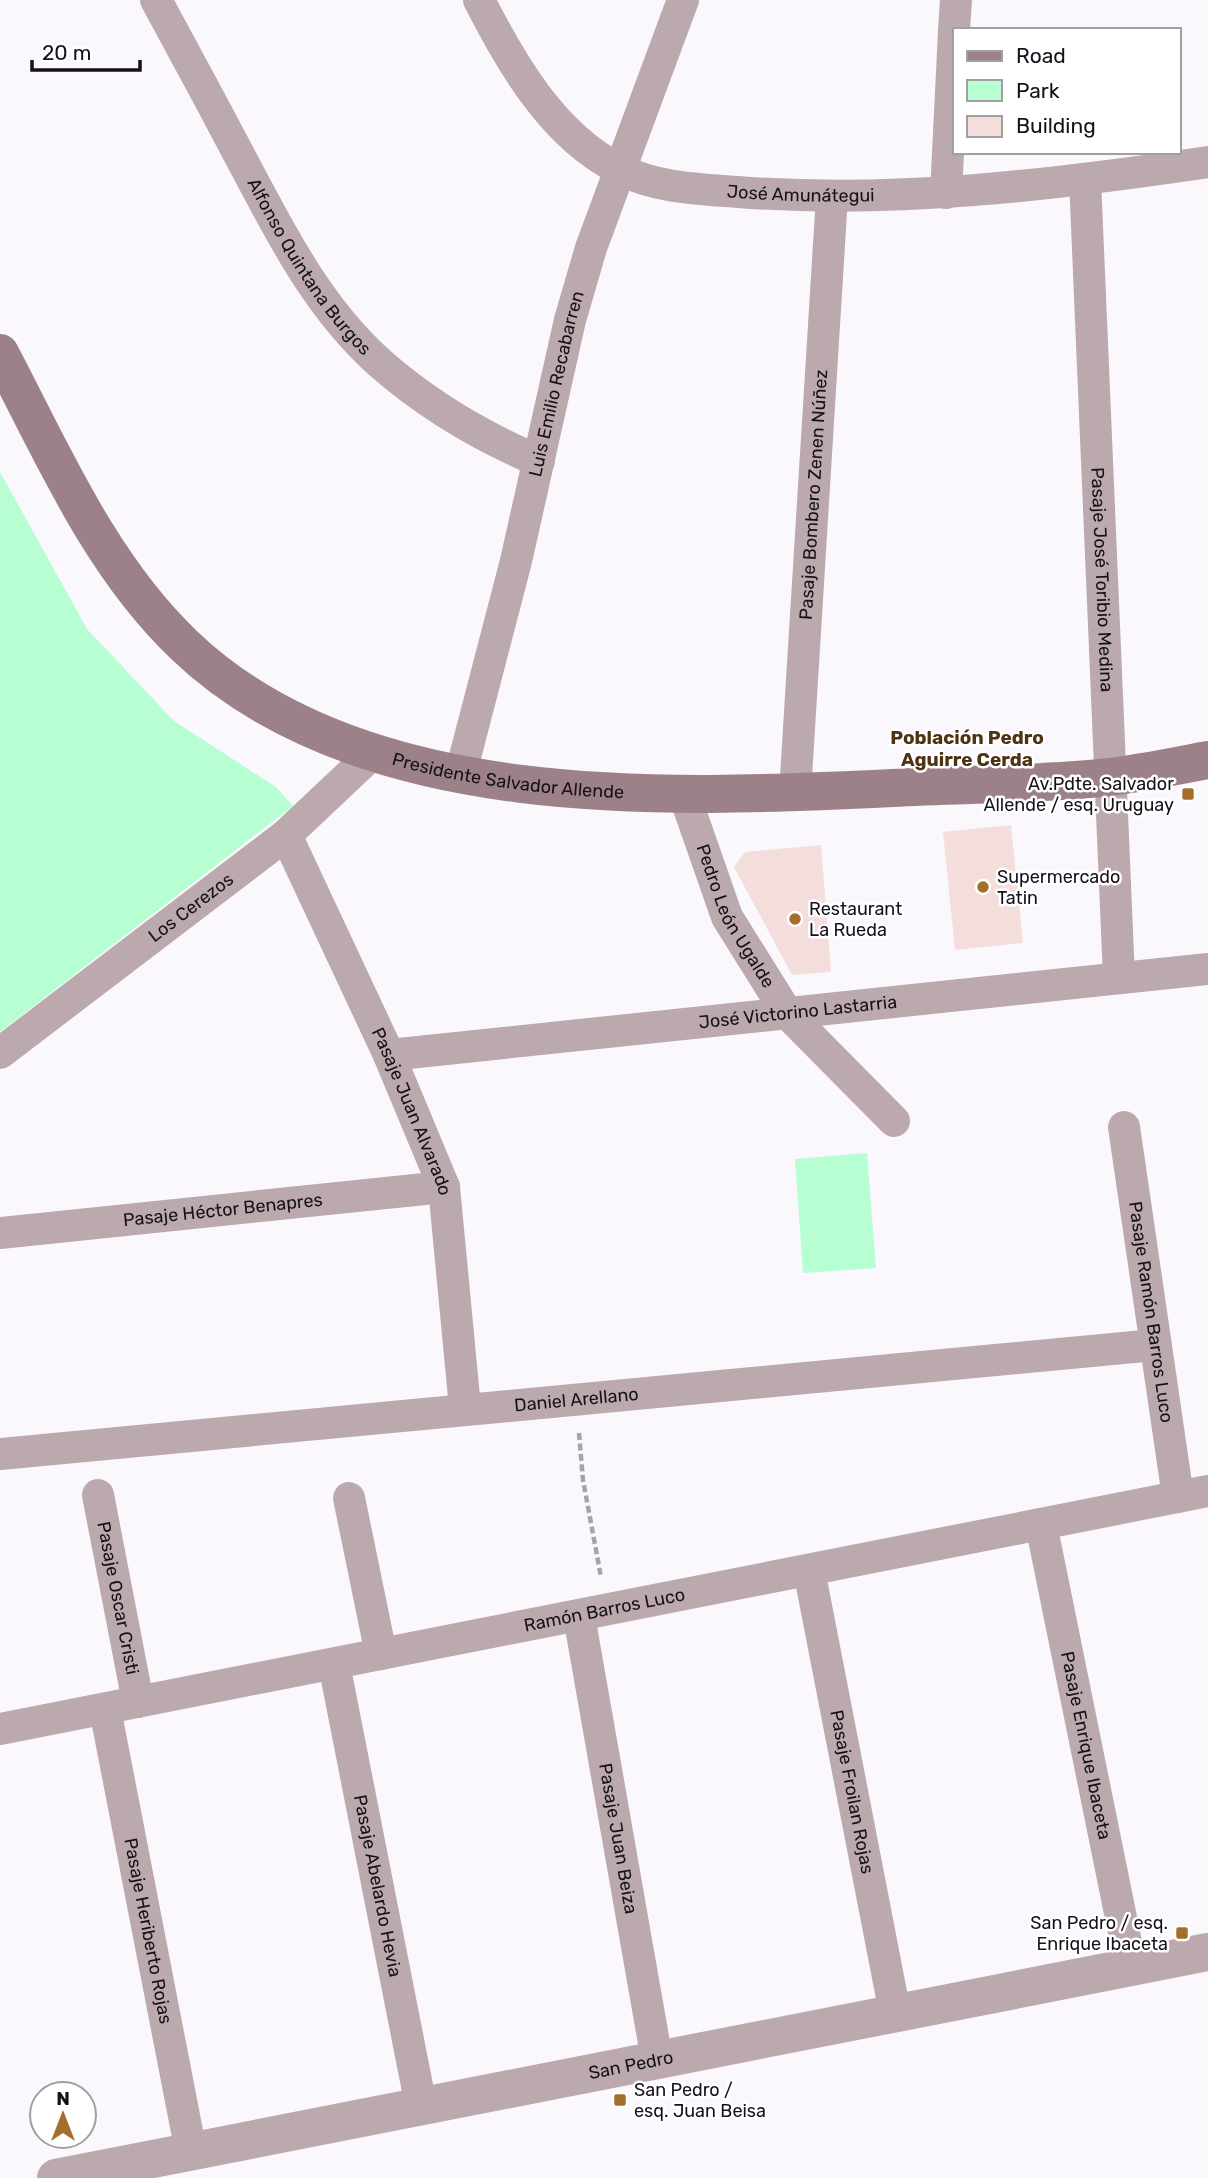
<svg xmlns="http://www.w3.org/2000/svg" width="1208" height="2178" viewBox="0 0 1208 2178" font-family="Rubik,sans-serif">
<style>
.green{fill:#b7fed3}
.building{fill:#f4dedc}
.lines{fill:none;stroke-linecap:round;stroke-linejoin:round}
.path{stroke:#a7a3ab;stroke-width:4.5;stroke-dasharray:7 3.5;stroke-linecap:butt}
.minor{stroke:#bba9ad;stroke-width:32}
.tertiary{stroke:#bba9ad;stroke-width:38}
.secondary{stroke:#9c8288;stroke-width:38}
.poi-dot{fill:#a66e2b;stroke:#fff;stroke-width:2.5}
.labels{text-anchor:middle;dominant-baseline:central;stroke-width:5;stroke-linejoin:round;paint-order:stroke}
.street-label{font-size:18px;fill:#16101b;stroke:#fff}
.poi-label{font-size:18px;fill:#16101b;stroke:#fff;text-anchor:start}
.neighbourhood-label{font-size:19px;font-weight:bold;fill:#4e3313;stroke:#fff}
</style>
<rect width="100%" height="100%" fill="#faf7fd"/>
<path class="green" d="M 0,472 L 87,629 L 174,721 L 276,787 L 293,806 L 0,1032 Z
M 867,1153 L 876,1268 L 803,1273 L 795,1159 Z"/>
<path class="building" d="M 1011,825 L 1023,943 L 955,950 L 943,832 Z
M 821,845 L 831,972 L 792,975 L 734,867 L 745,852 Z"/>
<g class="lines">
<path class="path" d="M 579,1433 L 583,1480 L 601,1577"/>
<g class="minor">
<path id="s1" d="M 156,0 C 186,55 215,109 244,164 C 282,236 319,309 381,364 C 429,406 480,436 539,461"/>
<path id="s2" d="M 479,0 C 511,63 553,136 619,169 C 656,188 697,189 738,192 C 895,204 1052,185 1208,162"/>
<path d="M 954,30 L 956,0"/>
<path id="s3" d="M 1085,179 L 1119,978"/>
<path d="M 946,193 L 954,32"/>
<path id="s4" d="M 460,776 L 516,561 L 570,320 L 591,248 L 683,0"/>
<path id="s5" d="M 683,791 L 727,917 L 787,1013 L 894,1121"/>
<path id="s6" d="M 795,793 L 832,196"/>
<path id="s7" d="M 286,835 L 389,1055 L 444,1187 L 465,1408"/>
<path id="s8" d="M 0,1053 L 286,835 L 374,752"/>
<path id="s9" d="M 389,1055 L 1208,969"/>
<path id="s10" d="M 1124,1127 L 1178,1497"/>
<path id="s11" d="M 0,1233 L 444,1187"/>
<path id="s12" d="M 0,1454 L 1155,1345"/>
<path id="s13" d="M 98,1495 L 138,1702"/>
<path d="M 349,1498 L 381,1654"/>
<path id="s14" d="M 1041,1524 L 1131,1967"/>
<path id="s15" d="M 809,1570 L 895,2013"/>
<path id="s16" d="M 579,1616 L 657,2060"/>
<path id="s17" d="M 334,1664 L 421,2106"/>
<path id="s18" d="M 105,1709 L 191,2152"/>
<path id="s19" d="M 0,1729 L 1208,1491"/>
</g>
<path class="tertiary" id="s20" d="M 56,2178 L 1208,1952"/>
<path class="secondary" id="s21" d="M 0,353 C 53,454 100,565 184,645 C 359,813 666,799 892,788 C 964,784 1038,785 1110,777 C 1143,773 1176,766 1208,760"/>
</g>
<g class="poi-dot">
<rect x="1181" y="787" width="14" height="14" rx="3.5"/>
<circle cx="983" cy="887" r="7"/>
<circle cx="795" cy="919" r="7"/>
<rect x="1175" y="1926" width="14" height="14" rx="3.5"/>
<rect x="613" y="2093" width="14" height="14" rx="3.5"/>
</g>
<g class="labels">
<g class="street-label">
<text stroke="none"><textPath href="#s2" startOffset="408">José Amunátegui</textPath></text>
<text stroke="none"><textPath href="#s1" startOffset="308">Alfonso Quintana Burgos</textPath></text>
<text stroke="none"><textPath href="#s4" startOffset="404">Luis Emilio Recabarren</textPath></text>
<text stroke="none"><textPath href="#s6" startOffset="299">Pasaje Bombero Zenen Núñez</textPath></text>
<text stroke="none"><textPath href="#s3" startOffset="401">Pasaje José Toribio Medina</textPath></text>
<text stroke="none"><textPath href="#s21" startOffset="704">Presidente Salvador Allende</textPath></text>
<text stroke="none"><textPath href="#s8" startOffset="240">Los Cerezos</textPath></text>
<text stroke="none"><textPath href="#s5" startOffset="136">Pedro León Ugalde</textPath></text>
<text stroke="none"><textPath href="#s9" startOffset="411">José Victorino Lastarria</textPath></text>
<text stroke="none"><textPath href="#s7" startOffset="304">Pasaje Juan Alvarado</textPath></text>
<text stroke="none"><textPath href="#s11" startOffset="224">Pasaje Héctor Benapres</textPath></text>
<text stroke="none"><textPath href="#s10" startOffset="187">Pasaje Ramón Barros Luco</textPath></text>
<text stroke="none"><textPath href="#s12" startOffset="579">Daniel Arellano</textPath></text>
<text stroke="none"><textPath href="#s13" startOffset="105">Pasaje Oscar Cristi</textPath></text>
<text stroke="none"><textPath href="#s19" startOffset="616">Ramón Barros Luco</textPath></text>
<text stroke="none"><textPath href="#s14" startOffset="226">Pasaje Enrique Ibaceta</textPath></text>
<text stroke="none"><textPath href="#s15" startOffset="226">Pasaje Froilan Rojas</textPath></text>
<text stroke="none"><textPath href="#s16" startOffset="226">Pasaje Juan Beiza</textPath></text>
<text stroke="none"><textPath href="#s17" startOffset="226">Pasaje Abelardo Hevia</textPath></text>
<text stroke="none"><textPath href="#s18" startOffset="226">Pasaje Heriberto Rojas</textPath></text>
<text stroke="none"><textPath href="#s20" startOffset="586">San Pedro</textPath></text>
</g>
<g class="poi-label">
<text x="1174" y="784" text-anchor="end">Av.Pdte. Salvador<tspan x="1174" dy="21">Allende / esq. Uruguay</tspan></text>
<text x="997" y="877">Supermercado<tspan x="997" dy="21">Tatin</tspan></text>
<text x="809" y="909">Restaurant<tspan x="809" dy="21">La Rueda</tspan></text>
<text x="1168" y="1923" text-anchor="end">San Pedro / esq.<tspan x="1168" dy="21">Enrique Ibaceta</tspan></text>
<text x="634" y="2090">San Pedro /<tspan x="634" dy="21">esq. Juan Beisa</tspan></text>
</g>
<g class="neighbourhood-label">
<text x="967" y="737">Población Pedro<tspan x="967" dy="22">Aguirre Cerda</tspan></text>
</g>
</g>
<rect x="953" y="28" width="228" height="126" fill="#ffffff" stroke="#a29fa4" stroke-width="2"/>
<rect x="967" y="51" width="35" height="10" fill="#9c8288" stroke="#a29fa4" stroke-width="2"/>
<text x="1016" y="63" font-size="21" fill="#16101b">Road</text>
<rect x="967" y="80" width="35" height="21" fill="#b7fed3" stroke="#a29fa4" stroke-width="2"/>
<text x="1016" y="98" font-size="21" fill="#16101b">Park</text>
<rect x="967" y="116" width="35" height="21" fill="#f4dedc" stroke="#a29fa4" stroke-width="2"/>
<text x="1016" y="133" font-size="21" fill="#16101b">Building</text>
<g transform="translate(63 2115)"><circle r="33" fill="#ffffff" stroke="#a29fa4" stroke-width="2"/>
<path d="M0-5L12 26L0 18L-12 26Z" fill="#a66e2b"/>
<text y="-10" font-size="19" font-weight="bold" text-anchor="middle" fill="#16101b">N</text>
</g>
<path d="M32 60v10h108v-10" fill="none" stroke="#16101b" stroke-width="3.5"/>
<text x="42" y="60" font-size="21" fill="#16101b" stroke="#ffffff" stroke-width="5" paint-order="stroke">20 m</text>
</svg>
